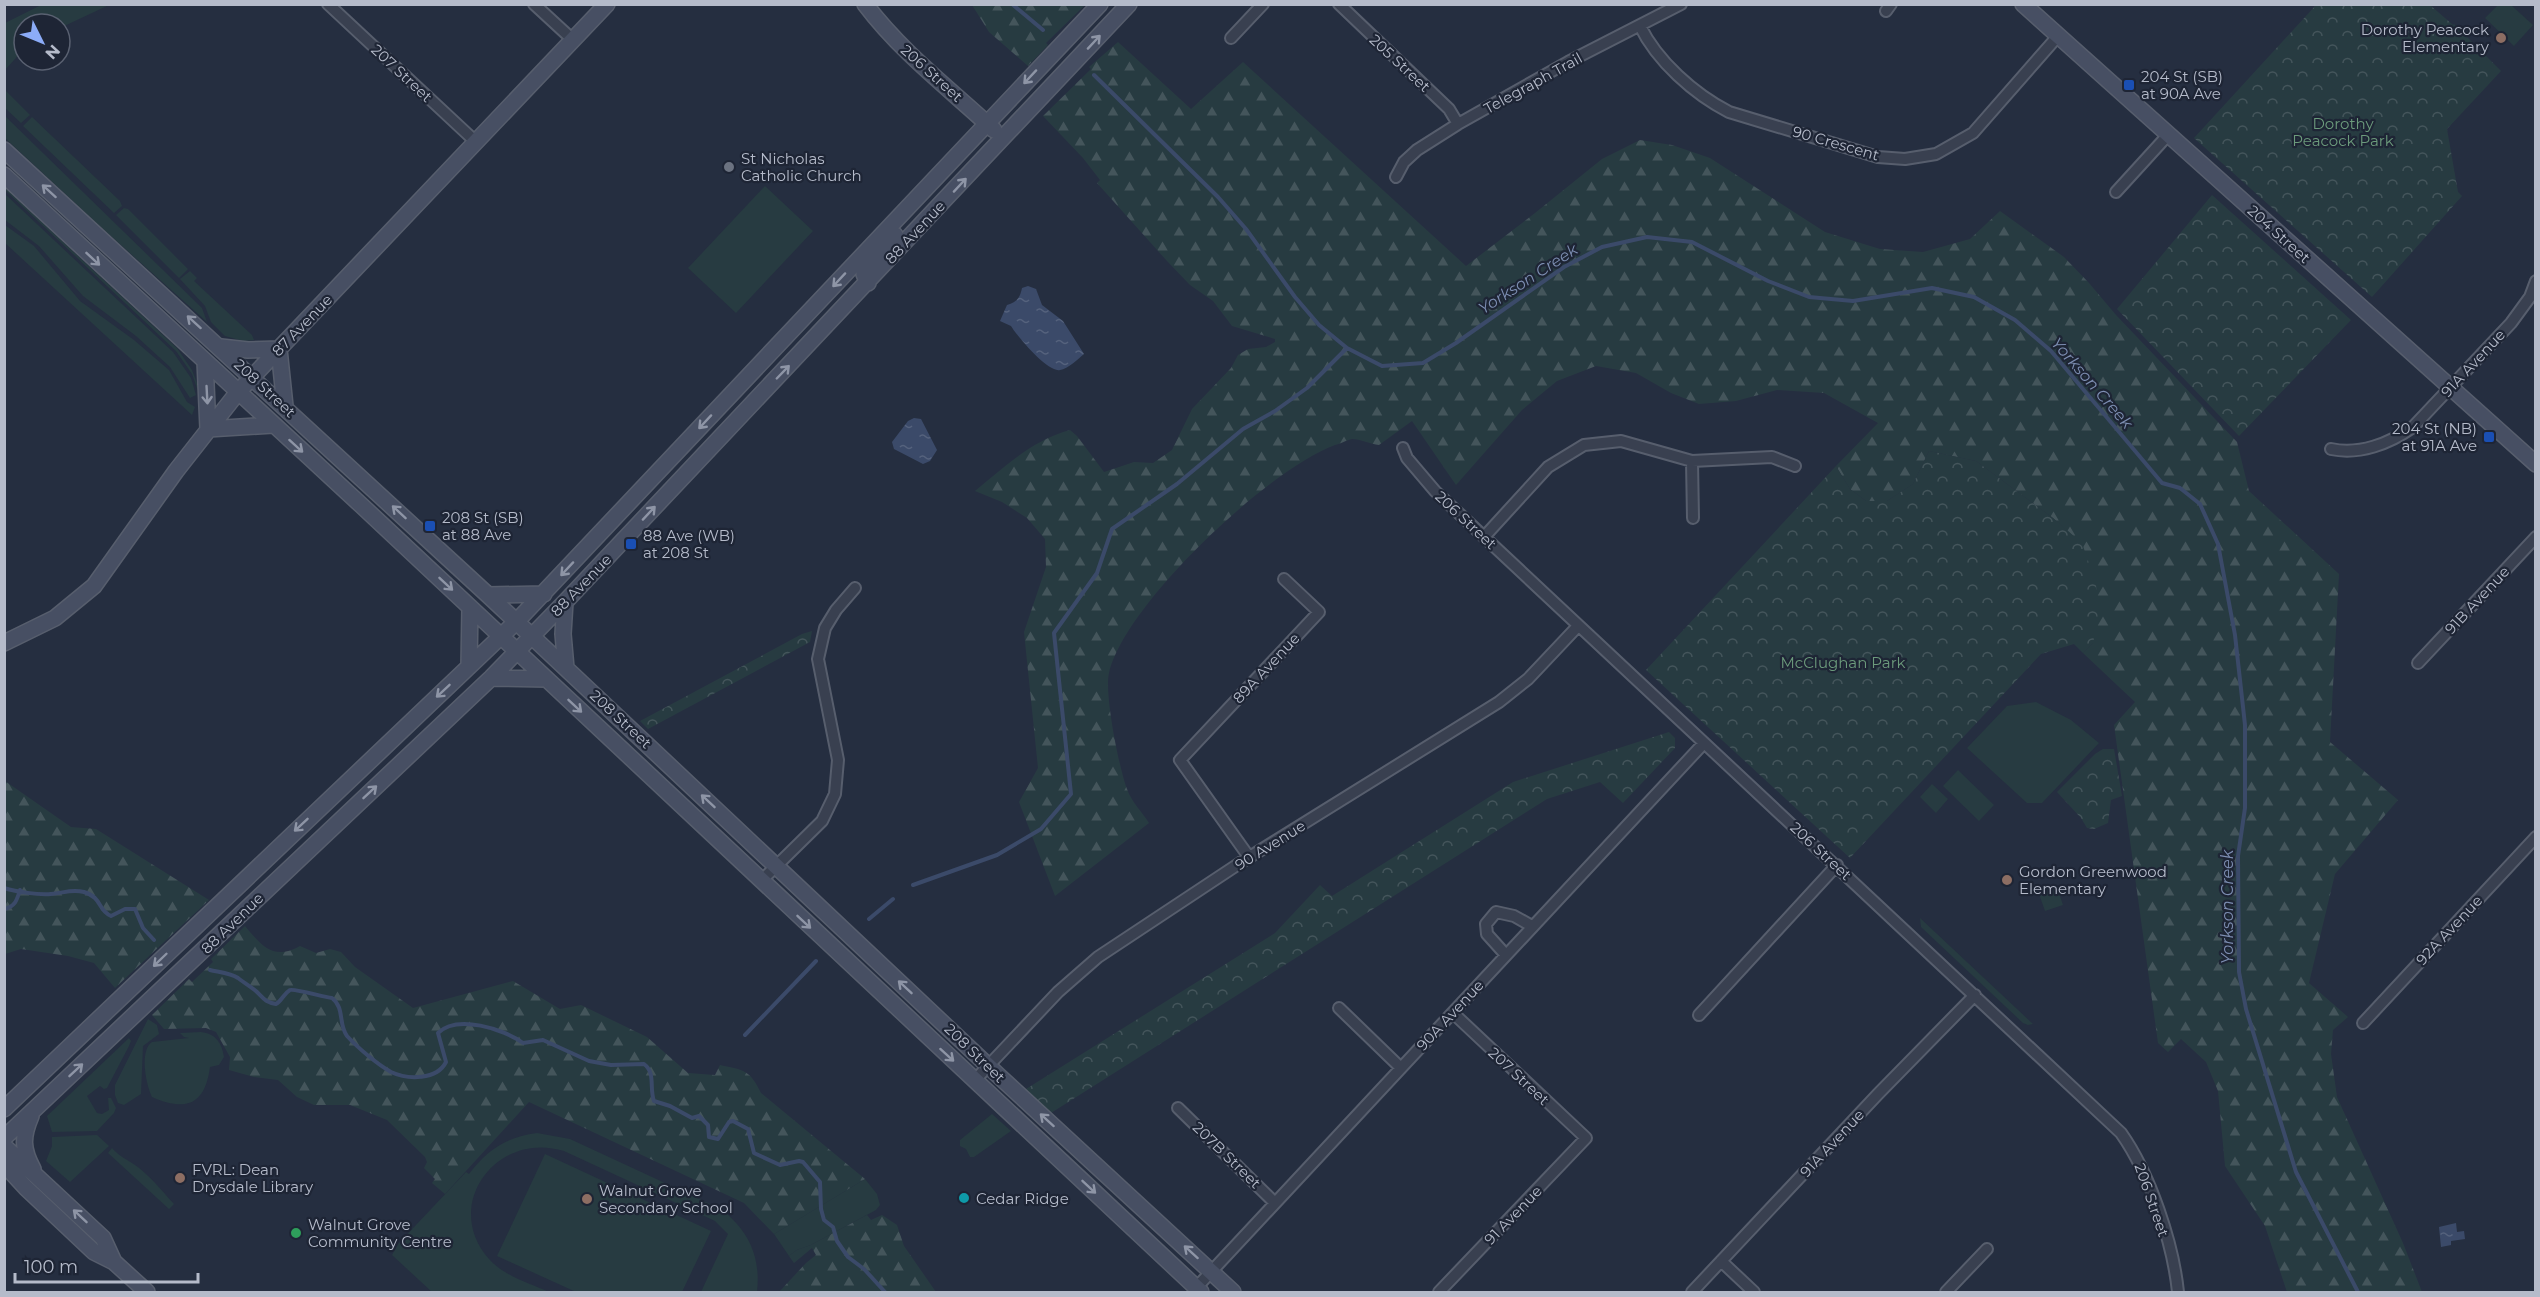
<svg xmlns="http://www.w3.org/2000/svg" width="2540" height="1297" viewBox="0 0 2540 1297" font-family="Montserrat,sans-serif">
<style>
.grass{fill:#273b41}
.forest{fill:url(#forest-firs)}
.park{fill:url(#park-crowns)}
.water{fill:url(#water-ripples)}
.lines{fill:none;stroke-linecap:round;stroke-linejoin:round}
.stream{stroke:#3b4a69;stroke-width:4}
.street-casing{stroke:#575e6d;stroke-width:14}
.secondary-casing{stroke:#575e6d;stroke-width:18}
.street{stroke:#394050;stroke-width:10}
.secondary{stroke:#474f63;stroke-width:15}
.oneway{stroke:#8e95a6}
.education-dot{fill:#8d6e63;stroke:#1e2535;stroke-width:2}
.transit-dot{fill:#1a4fb4;stroke:#1e2535;stroke-width:2}
.worship-dot{fill:#6b7280;stroke:#1e2535;stroke-width:2}
.culture-dot{fill:#0f9aa8;stroke:#1e2535;stroke-width:2}
.leisure-dot{fill:#2e9e5b;stroke:#1e2535;stroke-width:2}
.labels{text-anchor:middle;dominant-baseline:central;stroke-width:4.5;stroke-linejoin:round;paint-order:stroke}
.poi-label{font-size:15px;fill:#b5bbca;stroke:#1e2535;text-anchor:start}
.street-label{font-size:15px;fill:#b5bbca;stroke:#1e2535}
.park-label{font-size:15px;fill:#6c9b7c;stroke:#1e2535}
.water-label{font-size:16px;font-style:italic;fill:#7d8eb2;stroke:#1e2535}
</style>
<defs>
<pattern id="forest-firs" width="22" height="20" patternUnits="userSpaceOnUse" patternTransform="scale(1.5)"><rect width="22" height="20" fill="#273b41"/><path d="M5 1l3.5 6h-7zM16 11l3.5 6h-7z" fill="#44555b"/></pattern>
<pattern id="park-crowns" width="20" height="18" patternUnits="userSpaceOnUse" patternTransform="scale(1.5)"><rect width="20" height="18" fill="#273b41"/><path d="M2 6a3 3 0 1 1 6 0M12 15a3 3 0 1 1 6 0" fill="none" stroke="#44555b"/></pattern>
<pattern id="water-ripples" width="26" height="14" patternUnits="userSpaceOnUse" patternTransform="scale(1.5)"><rect width="26" height="14" fill="#3b4a69"/><path d="M2 4q2-2 4 0t4 0M15 11q2-2 4 0t4 0" fill="none" stroke="#55627d"/></pattern>
</defs>
<rect width="100%" height="100%" fill="#252e40"/>
<path class="grass" d="M 41,5 L 109,5 L 60,28 L 60,24 L 24,24 L 24,49 L 5,70 L 5,23 Z
M 2498,5 L 2511,5 L 2533,25 L 2514,46 L 2485,18 Z
M 5,90 L 30,115 L 21,123 L 5,108 Z
M 4,115 L 202,308 L 207,322 L 102,228 L 5,138 Z
M 32,117 L 120,201 L 122,206 L 114,213 L 23,126 Z
M 765,186 L 813,231 L 736,313 L 688,268 Z
M 4,187 L 177,348 L 192,370 L 200,391 L 198,391 L 192,374 L 176,351 L 5,190 Z
M 5,194 L 173,352 L 191,378 L 196,395 L 190,398 L 170,367 L 136,336 L 83,296 L 39,246 L 5,220 Z
M 124,208 L 128,209 L 188,269 L 179,278 L 116,215 Z
M 5,225 L 34,246 L 80,301 L 134,340 L 169,370 L 187,402 L 195,407 L 192,415 L 5,243 Z
M 190,271 L 197,278 L 194,281 L 252,335 L 254,340 L 243,341 L 225,336 L 211,322 L 205,306 L 180,279 Z
M 2036,702 L 2071,720 L 2099,743 L 2042,803 L 2027,803 L 1967,748 L 2007,706 Z
M 1958,770 L 1994,805 L 1979,821 L 1943,786 Z
M 1932,784 L 1948,799 L 1936,813 L 1920,797 Z
M 2056,884 L 2063,905 L 2045,911 L 2038,891 Z
M 1920,918 L 2033,1024 L 2028,1025 L 2023,1023 L 1921,927 Z
M 148,1019 L 157,1025 L 159,1034 L 143,1046 L 141,1094 L 124,1105 L 118,1103 L 115,1095 L 115,1085 Z
M 201,1032 C 216,1034 222,1043 224,1057 L 219,1065 L 210,1067 C 205,1105 186,1112 152,1097 C 146,1085 139,1051 152,1042 L 189,1038 L 184,1037 L 180,1033 Z
M 129,1038 L 131,1041 L 129,1046 L 107,1088 L 104,1089 L 100,1086 L 87,1096 L 97,1113 L 102,1114 L 109,1110 L 108,1098 L 111,1098 L 116,1108 L 114,1113 L 97,1131 L 52,1132 L 47,1116 Z
M 992,1114 L 1011,1131 L 974,1157 L 970,1157 L 966,1149 L 960,1146 L 960,1140 Z
M 537,1133 L 570,1139 L 721,1209 C 749,1231 761,1257 757,1292 L 701,1292 L 728,1234 L 715,1221 L 564,1151 C 497,1130 441,1205 489,1259 C 504,1276 529,1283 549,1292 L 432,1292 L 392,1255 L 399,1243 L 466,1172 L 469,1174 C 487,1150 506,1137 537,1133 Z
M 97,1135 L 109,1146 L 70,1182 L 46,1161 L 52,1146 L 52,1137 Z
M 112,1148 C 118,1155 124,1158 132,1163 C 148,1173 161,1190 174,1204 L 169,1209 L 108,1153 Z
M 545,1154 L 711,1231 L 682,1292 L 576,1292 L 497,1256 Z
M 865,1179 L 877,1194 L 880,1205 L 876,1210 L 811,1245 L 797,1250 L 789,1256 L 774,1234 Z"/>
<path class="forest" d="M 972,5 L 972,4 L 1085,5 L 1046,43 L 1048,45 L 1028,66 L 989,32 Z
M 1118,42 L 1191,109 L 1243,62 L 1466,266 L 1535,213 L 1602,159 L 1640,140 L 1672,145 L 1710,158 L 1825,232 L 1880,249 L 1923,252 L 1970,239 L 2000,211 L 2064,257 L 2089,283 L 2116,315 L 2237,442 L 2249,491 L 2339,574 L 2330,742 L 2398,800 L 2335,874 L 2309,983 L 2348,1017 L 2333,1030 L 2331,1054 L 2337,1097 L 2403,1243 L 2422,1292 L 2287,1292 L 2265,1226 L 2225,1166 L 2218,1091 L 2206,1062 L 2181,1039 L 2168,1052 L 2158,1043 L 2114,725 L 2135,702 L 2083,653 L 2093,643 L 2082,544 L 2053,518 L 1976,461 L 1929,451 L 1913,484 L 1887,501 L 1866,501 L 1850,489 L 1836,466 L 1878,423 L 1824,393 L 1777,390 L 1736,401 L 1699,404 L 1671,393 L 1636,373 L 1596,366 L 1557,381 L 1522,410 L 1456,485 L 1412,421 L 1379,445 C 1371,444 1360,439 1352,439 C 1347,440 1340,444 1335,445 C 1269,469 1125,604 1109,673 C 1104,692 1119,768 1127,789 C 1131,801 1142,812 1149,823 L 1055,896 L 1019,802 L 1038,768 L 1024,632 L 1046,567 L 1045,539 L 1027,518 L 1002,502 L 975,491 C 1005,467 1032,440 1070,430 L 1077,436 L 1104,472 L 1134,462 L 1153,463 L 1172,450 L 1192,409 L 1231,368 L 1238,355 L 1248,349 L 1266,347 L 1275,342 L 1275,339 L 1232,326 L 1213,301 L 1190,285 L 1167,261 L 1097,183 L 1100,180 L 1083,158 L 1043,116 L 1091,69 L 1089,67 Z
M 5,781 L 71,827 L 96,829 L 209,900 L 115,988 L 94,963 L 68,956 L 21,949 L 5,954 Z
M 245,926 C 262,946 273,961 300,946 L 316,953 L 330,949 L 341,952 L 355,967 L 413,1008 L 513,981 L 560,1009 L 581,1005 L 647,1037 L 688,1073 L 715,1075 L 720,1065 C 744,1070 750,1070 761,1093 L 865,1179 L 774,1234 L 744,1203 L 529,1102 L 445,1194 L 432,1183 L 435,1179 L 424,1168 L 427,1162 L 425,1157 L 387,1120 L 350,1105 L 314,1105 L 297,1097 L 278,1080 L 254,1077 L 229,1070 L 230,1057 L 216,1032 L 206,1028 L 164,1029 L 152,1015 L 189,979 L 192,982 L 213,962 L 211,959 Z
M 867,1215 L 871,1220 L 882,1215 L 897,1225 L 904,1246 L 936,1292 L 779,1292 L 806,1263 L 816,1255 L 812,1248 L 794,1263 L 789,1256 L 797,1250 L 811,1245 Z"/>
<path class="park" d="M 2317,4 L 2430,5 L 2453,25 L 2454,24 L 2501,71 L 2447,129 L 2458,192 L 2462,196 L 2372,297 L 2194,138 Z
M 2212,195 L 2351,320 L 2239,436 L 2117,309 Z
M 1929,451 L 1976,461 L 2053,518 L 2082,543 L 2096,584 L 2098,619 L 2093,643 L 2083,653 L 2074,644 L 2041,654 L 1850,858 L 1646,670 L 1836,466 L 1850,489 L 1866,501 L 1887,501 L 1913,484 Z
M 812,631 L 810,642 L 648,729 L 640,721 L 802,634 Z
M 1669,732 L 1675,738 L 1675,748 L 1623,803 L 1600,782 L 1547,799 L 1051,1113 L 1026,1089 L 1275,933 L 1320,885 L 1332,896 L 1513,782 Z
M 2103,749 L 2114,749 L 2122,796 L 2111,800 L 2108,823 L 2094,829 L 2087,828 L 2081,818 L 2057,792 L 2095,754 Z"/>
<path class="water" d="M 1028,286 L 1036,289 L 1042,305 L 1063,321 L 1084,354 C 1078,359 1068,369 1060,370 C 1048,373 1017,336 1011,326 L 1000,321 L 1007,305 C 1017,302 1020,298 1022,288 Z
M 914,418 L 921,419 L 937,450 L 930,461 L 923,464 L 894,449 L 892,442 L 908,421 Z
M 2456,1223 L 2457,1232 L 2464,1231 L 2465,1239 L 2451,1241 L 2451,1245 L 2441,1247 L 2439,1227 Z"/>
<g class="lines">
<path class="stream" d="M 1012,4 L 1043,30
M 1094,75 L 1218,197 L 1246,229 L 1295,297 L 1319,325 L 1347,348 L 1382,366 L 1423,363 L 1456,343 L 1564,267 L 1602,247 L 1647,237 L 1692,242 L 1768,281 L 1809,297 L 1853,301 L 1932,288 L 1974,297 L 2015,320 L 2051,351 L 2162,483 L 2180,488 L 2200,504 L 2218,544 L 2235,635 L 2245,725 L 2245,808 L 2238,856 L 2239,972 L 2246,1009 L 2296,1172 L 2358,1292
M 913,885 L 997,855 L 1041,829 L 1071,794 L 1054,633 L 1097,573 L 1112,529 L 1177,484 L 1243,429 L 1275,411 L 1307,388 L 1347,348
M 4,888 C 17,892 38,895 51,894 C 64,893 71,889 84,892 C 103,898 97,910 111,916 L 125,909 L 135,909 L 143,928 L 154,940
M 4,909 C 15,907 17,900 20,890
M 869,919 L 893,899
M 210,970 C 218,972 231,973 238,978 C 243,982 253,988 257,992 C 264,999 265,1002 276,1004 C 282,1001 283,994 290,990 C 294,988 323,997 332,998 C 345,1008 338,1024 347,1036 C 358,1048 377,1064 391,1072 C 408,1080 437,1080 446,1062 L 438,1033 C 457,1014 504,1029 523,1043 L 543,1040 L 589,1061 L 611,1065 L 644,1064 C 656,1073 649,1088 654,1101 L 670,1106 L 692,1118 L 699,1116 L 708,1125 L 709,1137 L 718,1139 L 729,1122 L 733,1121 L 748,1129 L 754,1153 L 780,1165 L 799,1161 L 803,1162 L 820,1182 L 821,1209 L 824,1220 L 833,1227 L 837,1241 L 848,1257 L 864,1269 L 885,1292
M 745,1035 L 816,961"/>
<defs>
<path id="street" d="M 328,4 L 476,142
M 534,4 L 573,40
M 1339,4 L 1449,109 L 1458,124
M 1886,11 L 1891,4
M 1640,26 C 1657,61 1694,94 1729,112 L 1878,157 L 1905,159 L 1936,154 L 1973,133 L 2058,36
M 1231,38 L 1263,4
M 1396,177 L 1404,162 L 1417,150 L 1458,124 L 1568,62 L 1681,4
M 2116,192 L 2168,135
M 1403,448 L 1407,458 L 1435,491 L 2121,1133 C 2150,1174 2173,1243 2178,1292
M 2331,449 C 2359,455 2389,444 2413,427 L 2511,323 L 2530,297 L 2536,281
M 1692,461 L 1693,518
M 1484,537 L 1548,467 L 1584,445 L 1621,441 L 1692,461 L 1772,457 L 1795,466
M 2418,663 L 2536,537
M 1249,857 L 1180,760 L 1319,612 L 1284,579
M 761,881 L 822,821 L 835,794 L 838,760 L 818,659 L 825,628 L 836,610 L 855,588
M 1505,954 L 1487,934 L 1486,924 L 1496,912 L 1514,916 L 1532,926
M 1339,1008 L 1401,1068
M 1699,1015 L 1837,865
M 2363,1023 L 2536,837
M 975,1080 L 1058,992 L 1098,957 L 1240,863 L 1499,702 L 1528,679 L 1578,626
M 1178,1108 L 1275,1203
M 1721,1261 L 1754,1292
M 1196,1288 L 1704,743
M 1439,1292 L 1586,1138 L 1453,1013
M 1692,1292 L 1878,1094 L 1975,995
M 1946,1292 L 1987,1249"/>
<path id="secondary" d="M 865,4 C 902,53 950,89 994,130
M 2023,4 L 2536,464
M 4,150 L 488,595 L 1000,1077 L 1233,1292
M 4,175 L 361,505 L 1201,1292
M 868,283 L 864,274 L 866,268 L 895,235
M 221,347 L 248,350 L 279,349
M 279,349 L 285,406
M 205,361 L 208,429
M 208,429 L 273,425
M 488,595 L 544,594
M 565,602 L 563,634 L 566,668
M 4,643 L 55,618 L 94,586 L 176,471 L 238,392 L 607,4
M 469,666 L 470,607
M 491,678 L 546,679
M 4,1109 L 517,621 L 1100,4
M 31,1116 C 22,1137 22,1149 33,1169
M 4,1138 L 491,678 L 565,602 L 1129,4
M 4,1146 L 103,1238 L 114,1262
M 4,1164 L 26,1188 L 94,1252 L 114,1262 L 147,1292"/>
</defs>
<use href="#street" class="street-casing"/>
<use href="#secondary" class="secondary-casing"/>
<use href="#street" class="street"/>
<use href="#secondary" class="secondary"/>
</g>
<defs><path id="oneway-shaft" d="M-6 0H5M1.5-3L5.5 0L1.5 3" fill="none" stroke-width="1.6" stroke-linecap="round" stroke-linejoin="round" transform="scale(1.5)"/></defs>
<g class="oneway">
<use href="#oneway-shaft" transform="translate(1094 42) rotate(-47)"/>
<use href="#oneway-shaft" transform="translate(1030 77) rotate(133)"/>
<use href="#oneway-shaft" transform="translate(960 185) rotate(-47)"/>
<use href="#oneway-shaft" transform="translate(49 191) rotate(-138)"/>
<use href="#oneway-shaft" transform="translate(93 259) rotate(43)"/>
<use href="#oneway-shaft" transform="translate(839 280) rotate(133)"/>
<use href="#oneway-shaft" transform="translate(194 322) rotate(-138)"/>
<use href="#oneway-shaft" transform="translate(783 372) rotate(-46)"/>
<use href="#oneway-shaft" transform="translate(207 395) rotate(87)"/>
<use href="#oneway-shaft" transform="translate(705 422) rotate(133)"/>
<use href="#oneway-shaft" transform="translate(296 446) rotate(42)"/>
<use href="#oneway-shaft" transform="translate(399 512) rotate(-137)"/>
<use href="#oneway-shaft" transform="translate(649 513) rotate(-47)"/>
<use href="#oneway-shaft" transform="translate(567 569) rotate(133)"/>
<use href="#oneway-shaft" transform="translate(446 584) rotate(43)"/>
<use href="#oneway-shaft" transform="translate(443 691) rotate(137)"/>
<use href="#oneway-shaft" transform="translate(575 706) rotate(43)"/>
<use href="#oneway-shaft" transform="translate(370 792) rotate(-43)"/>
<use href="#oneway-shaft" transform="translate(708 801) rotate(-137)"/>
<use href="#oneway-shaft" transform="translate(301 825) rotate(137)"/>
<use href="#oneway-shaft" transform="translate(804 922) rotate(43)"/>
<use href="#oneway-shaft" transform="translate(160 960) rotate(136)"/>
<use href="#oneway-shaft" transform="translate(905 987) rotate(-137)"/>
<use href="#oneway-shaft" transform="translate(947 1055) rotate(42)"/>
<use href="#oneway-shaft" transform="translate(76 1070) rotate(-43)"/>
<use href="#oneway-shaft" transform="translate(1047 1120) rotate(-138)"/>
<use href="#oneway-shaft" transform="translate(1089 1187) rotate(43)"/>
<use href="#oneway-shaft" transform="translate(80 1216) rotate(-137)"/>
<use href="#oneway-shaft" transform="translate(1191 1252) rotate(-138)"/>
</g>
<g class="education-dot">
<circle cx="2501" cy="38" r="6"/>
<circle cx="2007" cy="880" r="6"/>
<circle cx="180" cy="1178" r="6"/>
<circle cx="587" cy="1199" r="6"/>
</g>
<g class="transit-dot">
<rect x="2123" y="79" width="12" height="12" rx="3"/>
<rect x="2483" y="431" width="12" height="12" rx="3"/>
<rect x="424" y="520" width="12" height="12" rx="3"/>
<rect x="625" y="538" width="12" height="12" rx="3"/>
</g>
<circle class="worship-dot" cx="729" cy="167" r="6"/>
<circle class="culture-dot" cx="964" cy="1198" r="6"/>
<circle class="leisure-dot" cx="296" cy="1233" r="6"/>
<g class="labels">
<g class="poi-label">
<text x="2489" y="29" text-anchor="end">Dorothy Peacock<tspan x="2489" dy="17">Elementary</tspan></text>
<text x="2141" y="76">204 St (SB)<tspan x="2141" dy="17">at 90A Ave</tspan></text>
<text x="741" y="158">St Nicholas<tspan x="741" dy="17">Catholic Church</tspan></text>
<text x="2477" y="428" text-anchor="end">204 St (NB)<tspan x="2477" dy="17">at 91A Ave</tspan></text>
<text x="442" y="517">208 St (SB)<tspan x="442" dy="17">at 88 Ave</tspan></text>
<text x="643" y="535">88 Ave (WB)<tspan x="643" dy="17">at 208 St</tspan></text>
<text x="2019" y="871">Gordon Greenwood<tspan x="2019" dy="17">Elementary</tspan></text>
<text x="192" y="1169">FVRL: Dean<tspan x="192" dy="17">Drysdale Library</tspan></text>
<text x="599" y="1190">Walnut Grove<tspan x="599" dy="17">Secondary School</tspan></text>
<text x="976" y="1198">Cedar Ridge</text>
<text x="308" y="1224">Walnut Grove<tspan x="308" dy="17">Community Centre</tspan></text>
</g>
<g class="street-label">
<text transform="translate(1400 63) rotate(43)">205 Street</text>
<text transform="translate(402 73) rotate(43)">207 Street</text>
<text transform="translate(932 73) rotate(42)">206 Street</text>
<text transform="translate(1533 83) rotate(-29)">Telegraph Trail</text>
<text transform="translate(1836 143) rotate(16)">90 Crescent</text>
<text transform="translate(915 232) rotate(-47)">88 Avenue</text>
<text transform="translate(2279 234) rotate(42)">204 Street</text>
<text transform="translate(302 325) rotate(-46)">87 Avenue</text>
<text transform="translate(2473 363) rotate(-47)">91A Avenue</text>
<text transform="translate(265 388) rotate(43)">208 Street</text>
<text transform="translate(1466 520) rotate(43)">206 Street</text>
<text transform="translate(581 585) rotate(-46)">88 Avenue</text>
<text transform="translate(2477 600) rotate(-47)">91B Avenue</text>
<text transform="translate(1266 668) rotate(-47)">89A Avenue</text>
<text transform="translate(621 719) rotate(43)">208 Street</text>
<text transform="translate(1270 845) rotate(-32)">90 Avenue</text>
<text transform="translate(1821 851) rotate(43)">206 Street</text>
<text transform="translate(232 923) rotate(-44)">88 Avenue</text>
<text transform="translate(2449 930) rotate(-47)">92A Avenue</text>
<text transform="translate(1450 1015) rotate(-47)">90A Avenue</text>
<text transform="translate(975 1053) rotate(44)">208 Street</text>
<text transform="translate(1519 1076) rotate(43)">207 Street</text>
<text transform="translate(1832 1143) rotate(-47)">91A Avenue</text>
<text transform="translate(1227 1155) rotate(44)">207B Street</text>
<text transform="translate(2152 1200) rotate(71)">206 Street</text>
<text transform="translate(1513 1215) rotate(-46)">91 Avenue</text>
</g>
<g class="park-label">
<text x="2343" y="123">Dorothy<tspan x="2343" dy="17">Peacock Park</tspan></text>
<text x="1843" y="662">McClughan Park</text>
</g>
<g class="water-label">
<text transform="translate(1528 279) rotate(-33)">Yorkson Creek</text>
<text transform="translate(2092 383) rotate(49)">Yorkson Creek</text>
<text transform="translate(2227 907) rotate(-90)">Yorkson Creek</text>
</g>
</g>
<rect width="2540" height="1297" fill="none" stroke="#b5bbca" stroke-width="12"/>
<g transform="translate(42 42) rotate(133)"><circle r="28" fill="#1e2535" stroke="#5a6171" stroke-width="1.5"/>
<path d="M0-4.5L10 22L0 15L-10 22Z" fill="#8cacf8"/>
<text y="-9" font-size="16" font-weight="bold" text-anchor="middle" fill="#b5bbca">N</text>
</g>
<path d="M15 1273v9h183v-9" fill="none" stroke="#b5bbca" stroke-width="3"/>
<text x="24" y="1273" font-size="18" fill="#b5bbca" stroke="#1e2535" stroke-width="4.5" paint-order="stroke">100 m</text>
</svg>
